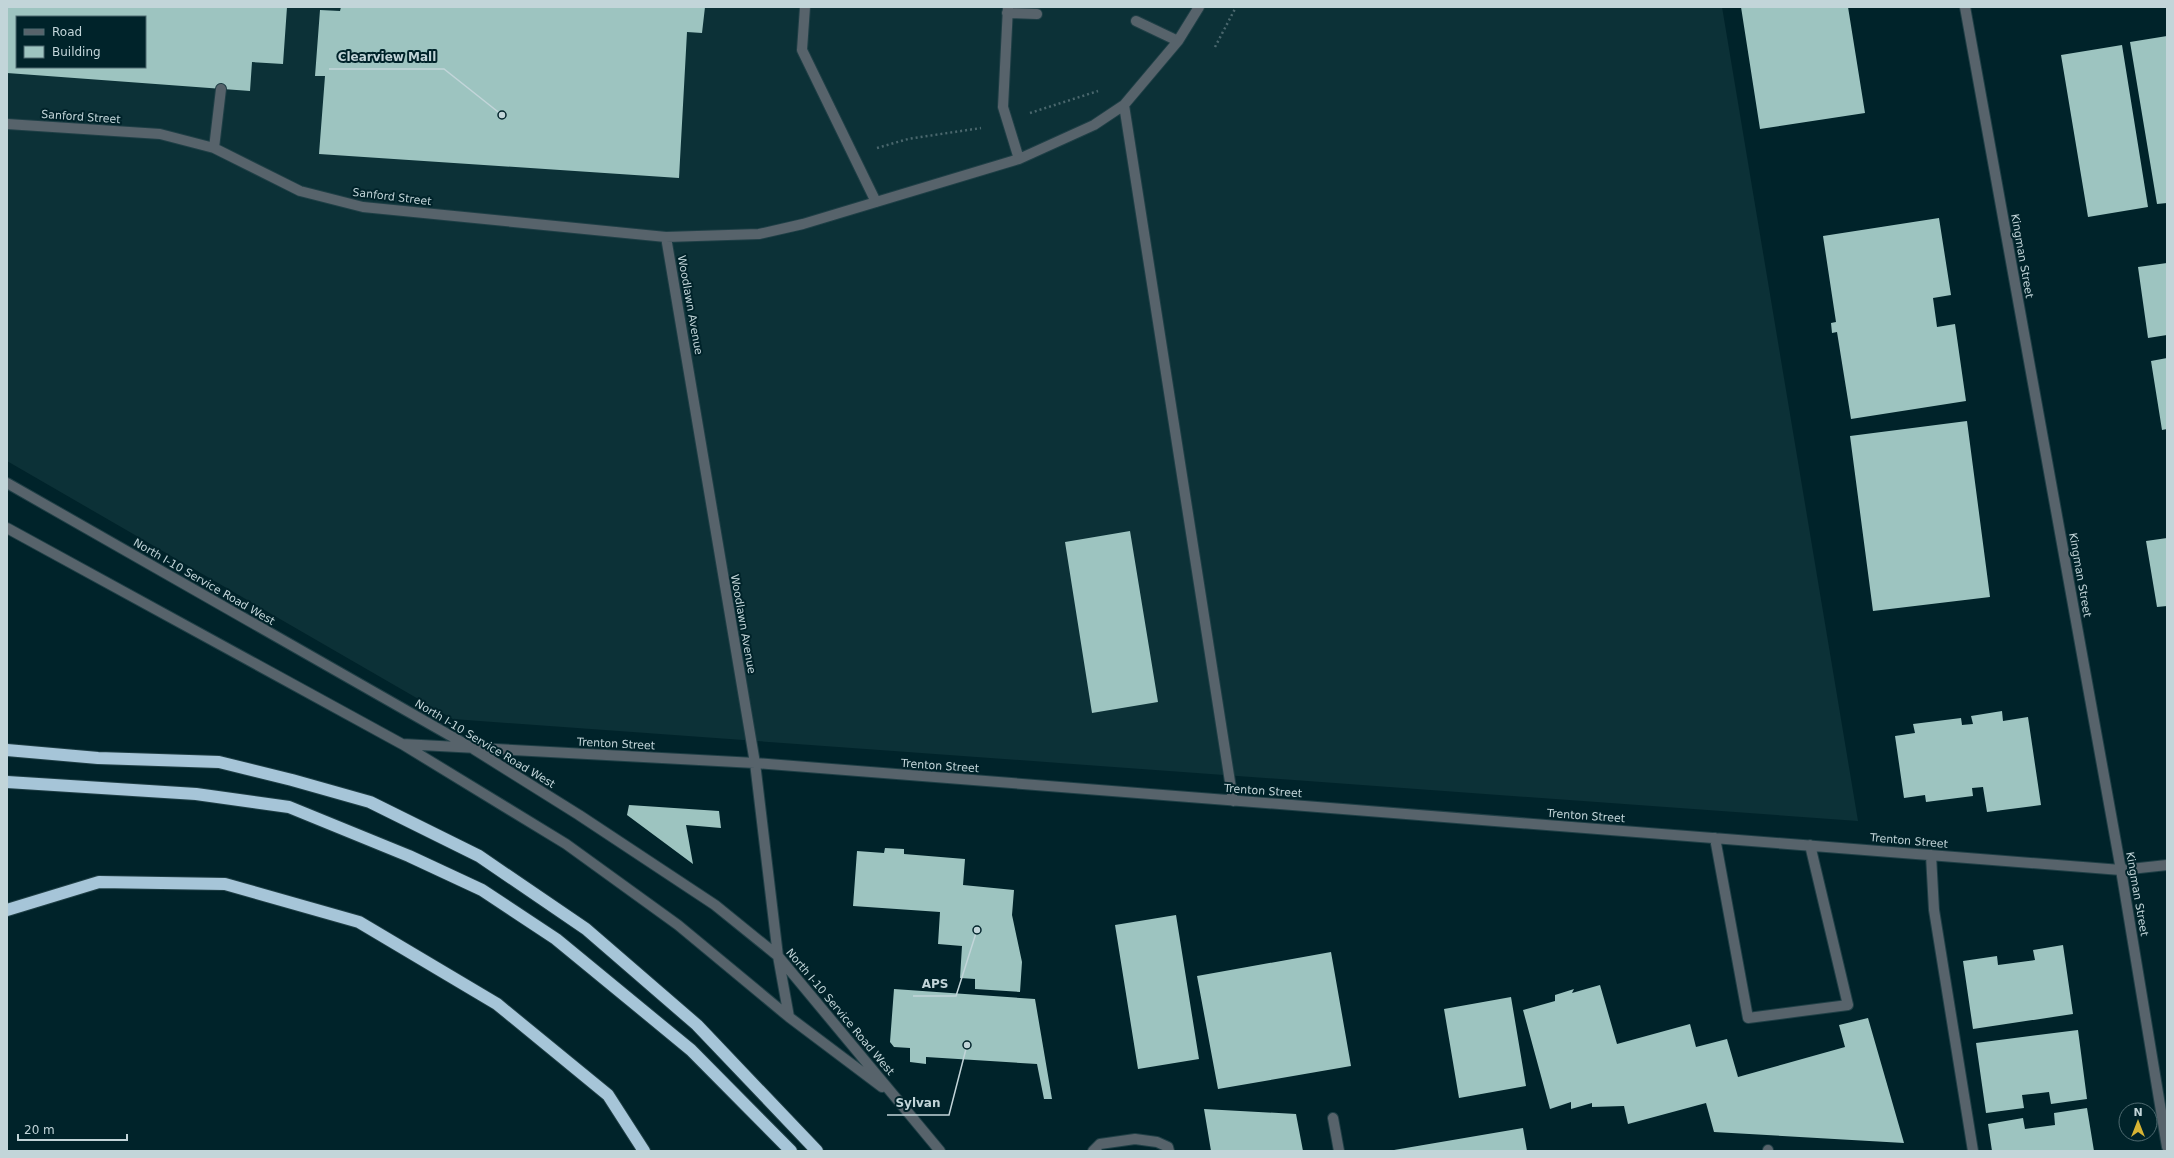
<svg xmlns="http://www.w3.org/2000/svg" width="2174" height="1158" viewBox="0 0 2174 1158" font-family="'DejaVu Sans',sans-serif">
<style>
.built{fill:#0c3137;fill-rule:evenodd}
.building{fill:#9dc4c0;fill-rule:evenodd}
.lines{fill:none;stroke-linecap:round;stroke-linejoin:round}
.minor-casing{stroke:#1f3f46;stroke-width:12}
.highway-casing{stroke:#1f3f46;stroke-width:14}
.path{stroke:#4a676d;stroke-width:2.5;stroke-dasharray:2 3;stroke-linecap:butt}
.minor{stroke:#57636b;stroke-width:10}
.highway{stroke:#a6c5d8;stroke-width:12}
.labels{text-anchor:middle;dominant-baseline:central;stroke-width:4;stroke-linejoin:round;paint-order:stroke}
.street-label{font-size:11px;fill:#c2d5d9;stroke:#00232a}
.leader{fill:none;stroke:#c2d5d9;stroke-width:1.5}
.callout-dot{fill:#c2d5d9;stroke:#00232a;stroke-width:1.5}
.callout-label{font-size:12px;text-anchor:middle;font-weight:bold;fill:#c2d5d9;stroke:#00232a;stroke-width:4;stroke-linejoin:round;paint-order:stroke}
</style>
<rect width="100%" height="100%" fill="#00232a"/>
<path class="built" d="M 7,7 L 1722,7 L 1858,821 L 453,719 L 7,461 ZM 17,17 L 145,17 L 145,67 L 17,67 Z"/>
<path class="building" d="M 7,7 L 287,7 L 283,64 L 252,62 L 250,91 L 7,73 ZM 17,17 L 145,17 L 145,67 L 17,67 Z
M 341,7 L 705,7 L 702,33 L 687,32 L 679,178 L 319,154 L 325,76 L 315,76 L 320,10 L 340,11 Z
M 1741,7 L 1848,7 L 1865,113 L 1760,129 Z
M 2167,36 L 2167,203 L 2157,204 L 2130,42 Z
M 2122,45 L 2148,207 L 2088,217 L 2061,55 Z
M 1939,218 L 1951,295 L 1933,298 L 1937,327 L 1955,324 L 1966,401 L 1851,419 L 1837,332 L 1832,333 L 1831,323 L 1836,322 L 1823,236 Z
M 2167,263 L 2167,335 L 2148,338 L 2138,267 Z
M 2167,358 L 2167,429 L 2162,430 L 2151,361 Z
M 1967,421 L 1990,597 L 1873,611 L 1850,436 Z
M 1130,531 L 1158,702 L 1092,713 L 1065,542 Z
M 2167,538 L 2167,606 L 2157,607 L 2146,541 Z
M 2002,711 L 2003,721 L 2028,717 L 2041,805 L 1987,812 L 1983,787 L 1972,788 L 1973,796 L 1926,802 L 1925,795 L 1904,798 L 1895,736 L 1915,733 L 1913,724 L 1961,718 L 1962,725 L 1973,724 L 1971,716 Z
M 629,805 L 719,811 L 721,828 L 686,825 L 693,864 L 627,815 Z
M 885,848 L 904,849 L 904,854 L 965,859 L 963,885 L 1014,890 L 1012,915 L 1022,962 L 1020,992 L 975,989 L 975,979 L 960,978 L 962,946 L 938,944 L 940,912 L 853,906 L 857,851 L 884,853 Z
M 1176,915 L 1199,1059 L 1138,1069 L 1115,925 Z
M 2063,945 L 2073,1014 L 1973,1029 L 1963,961 L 1997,956 L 1998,965 L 2035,960 L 2033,950 Z
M 1331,952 L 1351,1066 L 1218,1089 L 1197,976 Z
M 1600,985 L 1617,1044 L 1690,1024 L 1696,1047 L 1727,1039 L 1738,1077 L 1845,1047 L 1839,1025 L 1868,1018 L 1904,1143 L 1714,1132 L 1706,1103 L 1628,1124 L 1624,1106 L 1592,1107 L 1592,1103 L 1571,1109 L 1571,1102 L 1550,1109 L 1523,1010 L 1555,1001 L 1555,995 L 1574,989 L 1572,993 Z
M 894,989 L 1035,999 L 1052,1099 L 1044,1099 L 1037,1064 L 926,1057 L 926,1064 L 910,1062 L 910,1048 L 894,1047 L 890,1042 Z
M 1511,997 L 1526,1086 L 1459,1098 L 1444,1009 Z
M 2078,1030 L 2087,1099 L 2051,1104 L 2049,1092 L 2022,1095 L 2024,1108 L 1986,1113 L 1976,1043 Z
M 2087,1108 L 2094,1151 L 1992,1151 L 1988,1124 L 2023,1118 L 2025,1129 L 2055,1125 L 2054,1113 Z
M 1204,1109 L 1296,1114 L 1303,1151 L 1211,1151 Z
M 1523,1128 L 1527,1151 L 1394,1151 L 1394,1150 Z"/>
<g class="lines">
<defs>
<path id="minor" d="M 805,7 L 802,50 L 876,202
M 1008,7 L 1003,107 L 1019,159
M 1965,7 L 2121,870 L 2167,1147
M 1007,13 L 1037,14
M 1136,21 L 1178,41
M 1124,105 L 1233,801
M 7,124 L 160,134 L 214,148 L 300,191 L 363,207 L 666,237 L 759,234 L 803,224 L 1019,159 L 1094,125 L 1124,105 L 1178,41 L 1199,7
M 214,148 L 221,89
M 666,237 L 755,763 L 778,956 L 789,1017
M 7,483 L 472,748 L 579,815 L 715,905 L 778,956 L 940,1151
M 7,528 L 402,744 L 566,844 L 678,925 L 789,1017 L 882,1087
M 402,744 L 755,763 L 2121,870 L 2167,865
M 1715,838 L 1748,1018 L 1848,1005 L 1810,845
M 1931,855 L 1934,910 L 1973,1151
M 1333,1118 L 1339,1151
M 1768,1150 L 1768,1151
M 1093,1151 L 1100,1144 L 1135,1139 L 1157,1142 L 1168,1147 L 1169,1151"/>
<path id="highway" d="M 7,750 L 98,758 L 219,762 L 292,780 L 370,802 L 479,856 L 586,929 L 697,1025 L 817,1151
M 7,782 L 196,794 L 289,807 L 409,856 L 482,890 L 556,939 L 691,1050 L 791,1151
M 7,910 L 99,882 L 225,884 L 359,922 L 497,1004 L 608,1095 L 644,1151"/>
</defs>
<use href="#minor" class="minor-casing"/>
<use href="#highway" class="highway-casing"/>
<path class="path" d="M 1215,47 L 1236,7
M 1030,113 L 1098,91
M 877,148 L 908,139 L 981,128"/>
<use href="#minor" class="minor"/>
<use href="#highway" class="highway"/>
</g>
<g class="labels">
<g class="street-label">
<text transform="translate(81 117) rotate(4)">Sanford Street</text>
<text transform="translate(392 197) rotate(7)">Sanford Street</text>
<text transform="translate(2022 256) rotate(80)">Kingman Street</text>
<text transform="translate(690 305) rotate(80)">Woodlawn Avenue</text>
<text transform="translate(2080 575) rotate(80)">Kingman Street</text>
<text transform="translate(204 582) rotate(30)">North I-10 Service Road West</text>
<text transform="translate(743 624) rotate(80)">Woodlawn Avenue</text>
<text transform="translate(485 744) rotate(31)">North I-10 Service Road West</text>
<text transform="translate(616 744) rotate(3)">Trenton Street</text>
<text transform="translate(940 766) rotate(4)">Trenton Street</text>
<text transform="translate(1263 791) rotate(4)">Trenton Street</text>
<text transform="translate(1586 816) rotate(4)">Trenton Street</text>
<text transform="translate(1909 841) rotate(5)">Trenton Street</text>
<text transform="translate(2137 894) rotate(80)">Kingman Street</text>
<text transform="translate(840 1012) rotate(50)">North I-10 Service Road West</text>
</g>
</g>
<path class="leader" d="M502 115L444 69H329M977 930L956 996H913M967 1045L949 1115H887"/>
<g class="callout-dot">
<circle cx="502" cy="115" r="4"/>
<circle cx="977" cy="930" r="4"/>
<circle cx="967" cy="1045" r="4"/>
</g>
<g class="callout-label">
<text x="387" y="61">Clearview Mall</text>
<text x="935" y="988">APS</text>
<text x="918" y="1107">Sylvan</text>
</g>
<rect width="2174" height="1158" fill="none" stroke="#c2d5d9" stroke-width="16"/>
<rect x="16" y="16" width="130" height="52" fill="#00232a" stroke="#4e6a70"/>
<rect x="24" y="29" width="20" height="6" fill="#57636b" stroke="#4e6a70"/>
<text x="52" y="36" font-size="12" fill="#c2d5d9">Road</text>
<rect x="24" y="46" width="20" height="12" fill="#9dc4c0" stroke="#4e6a70"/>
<text x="52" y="56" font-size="12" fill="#c2d5d9">Building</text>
<g transform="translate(2138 1122)"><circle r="19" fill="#00232a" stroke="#4e6a70"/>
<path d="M0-3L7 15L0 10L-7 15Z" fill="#d7b434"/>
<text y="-6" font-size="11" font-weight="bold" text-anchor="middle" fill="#c2d5d9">N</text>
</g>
<path d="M18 1134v6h109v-6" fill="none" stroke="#c2d5d9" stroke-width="2"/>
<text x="24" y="1134" font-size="12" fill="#c2d5d9" stroke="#00232a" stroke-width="3" paint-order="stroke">20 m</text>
</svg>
